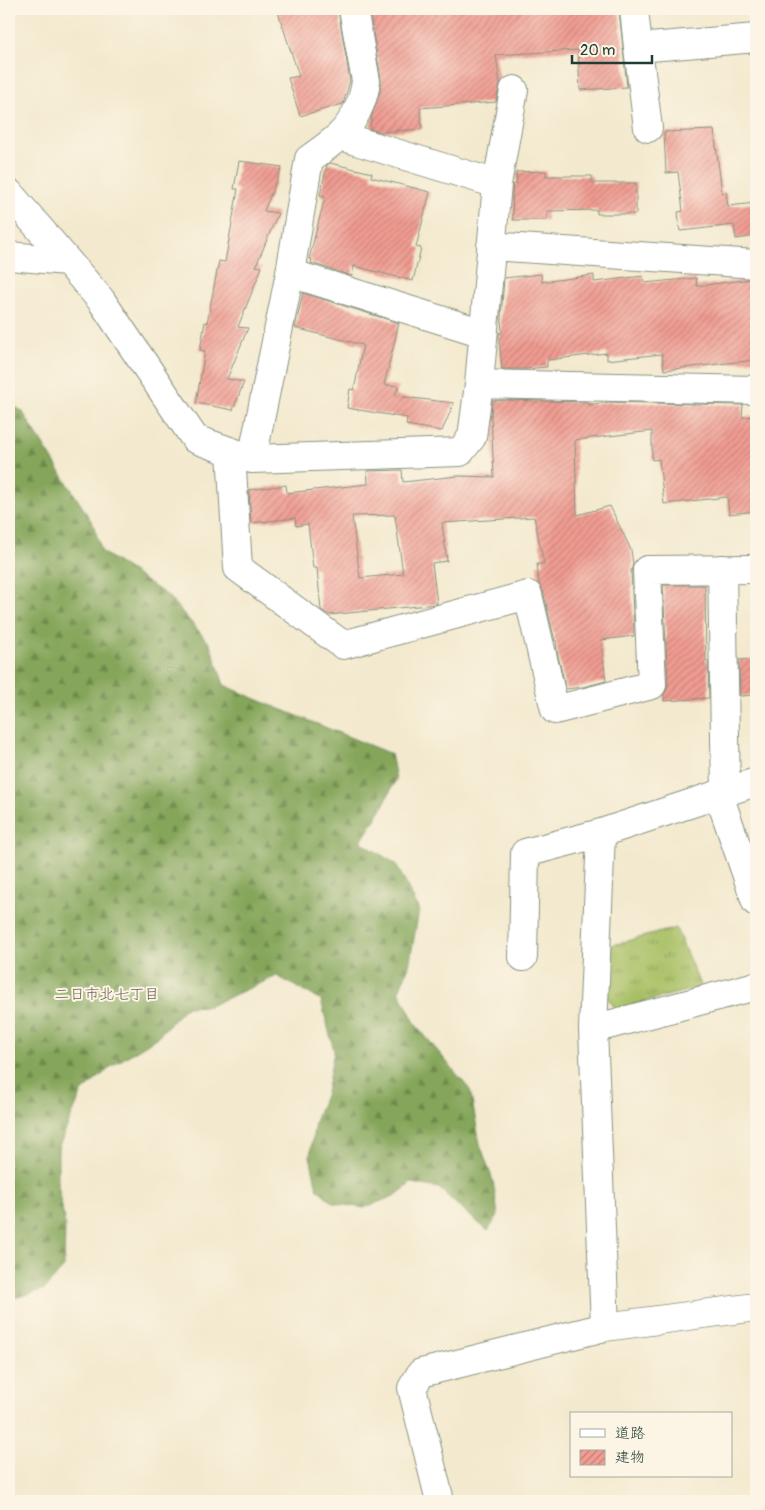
<svg xmlns="http://www.w3.org/2000/svg" width="765" height="1510" viewBox="0 0 765 1510" font-family="Pangolin,'Klee One',sans-serif">
<style>
.grass{fill:url(#grass-tufts);stroke:#637e4c}
.forest{fill:url(#forest-firs);stroke:#527247}
.building{fill:url(#building-hatch);fill-rule:evenodd}
.lines{fill:none;stroke-linecap:round;stroke-linejoin:round}
.minor-casing{stroke:#899381;stroke-width:30}
.minor{stroke:#fff;stroke-width:28}
.labels{text-anchor:middle;dominant-baseline:central;stroke-width:4;stroke-linejoin:round;paint-order:stroke}
.neighbourhood-label{font-size:15px;fill:#685e55;stroke:#fcf5e5}
</style>
<defs>
<pattern id="grass-tufts" width="24" height="20" patternUnits="userSpaceOnUse" patternTransform="scale(1.25)"><rect width="24" height="20" fill="#a7bf64"/><path d="M3 7l-1-3M5 7V3M7 7l1-3M15 17l-1-3M17 17v-4M19 17l1-3" fill="none" stroke="#879c53"/></pattern>
<pattern id="forest-firs" width="22" height="20" patternUnits="userSpaceOnUse" patternTransform="scale(1.25)"><rect width="22" height="20" fill="#85a65a"/><path d="M5 1l3.5 6h-7zM16 11l3.5 6h-7z" fill="#6c884b"/></pattern>
<pattern id="building-hatch" width="6" height="6" patternUnits="userSpaceOnUse" patternTransform="scale(1.25)"><rect width="6" height="6" fill="#f19c92"/><path d="M-1 1l2-2M0 6l6-6M5 7l2-2" fill="none" stroke="#c38078"/></pattern>
</defs>
<rect width="100%" height="100%" fill="#fcf5e5"/>
<filter id="ink" filterUnits="userSpaceOnUse"><feTurbulence type="fractalNoise" baseFrequency=".02" numOctaves="2"/><feDisplacementMap in="SourceGraphic" scale="10" xChannelSelector="R" yChannelSelector="G"/><feConvolveMatrix kernelMatrix="1 2 1 2 8 2 1 2 1" color-interpolation-filters="sRGB"/></filter>
<filter id="wash" filterUnits="userSpaceOnUse"><feTurbulence type="fractalNoise" baseFrequency=".0096" numOctaves="4" result="noise"/><feDisplacementMap in="SourceGraphic" scale="20" xChannelSelector="R" yChannelSelector="G"/><feGaussianBlur stdDeviation="1.12" result="paint"/><feColorMatrix in="noise" values="0 0 0 0 0 0 0 0 0 0 0 0 0 0 0 0 0 1.4 0 .05"/><feComposite in="paint" operator="in"/></filter>
<g filter="url(#wash)">
<rect width="100%" height="100%" fill="#f3e9ce"/>
<path class="grass" d="M 676,928 L 701,987 L 616,1009 L 605,995 L 612,945 Z"/>
<path class="forest" d="M 9,403 L 22,411 L 93,524 L 102,552 L 168,596 L 210,644 L 224,685 L 263,702 L 391,754 L 396,779 L 383,806 L 361,842 L 396,864 L 419,910 L 409,966 L 399,991 L 416,1025 L 470,1090 L 480,1144 L 493,1181 L 498,1215 L 488,1231 L 454,1202 L 439,1188 L 411,1183 L 396,1195 L 364,1208 L 333,1203 L 317,1188 L 310,1156 L 315,1122 L 326,1093 L 334,1051 L 321,1000 L 277,976 L 209,1006 L 186,1007 L 156,1038 L 112,1066 L 82,1092 L 58,1148 L 58,1184 L 65,1226 L 64,1267 L 45,1289 L 9,1300 Z"/>
<g id="blocks">
<path class="building" d="M 277,9 L 338,9 L 350,81 L 343,104 L 300,116 L 288,78 L 299,76 Z
M 369,9 L 619,9 L 627,87 L 580,90 L 578,50 L 496,55 L 500,84 L 496,102 L 420,108 L 422,129 L 381,132 L 370,129 L 372,115 L 380,92 L 381,79 Z
M 714,130 L 722,193 L 726,192 L 728,206 L 756,203 L 756,236 L 736,239 L 734,225 L 680,231 L 678,212 L 683,211 L 678,172 L 666,173 L 664,132 Z
M 239,161 L 282,167 L 264,211 L 278,213 L 256,266 L 262,267 L 238,327 L 248,328 L 227,379 L 244,382 L 233,410 L 196,403 L 205,351 L 200,350 L 205,322 L 207,323 L 219,261 L 225,262 L 238,189 L 234,189 Z
M 330,163 L 372,173 L 371,177 L 430,192 L 416,247 L 421,248 L 413,281 L 354,266 L 352,276 L 311,263 L 312,259 L 309,259 L 325,197 L 320,195 L 327,165 Z
M 546,171 L 546,176 L 592,176 L 592,183 L 636,183 L 636,214 L 597,214 L 597,210 L 547,211 L 547,220 L 513,220 L 512,192 L 513,184 L 517,184 L 516,172 Z
M 541,274 L 542,282 L 594,275 L 594,282 L 643,276 L 644,283 L 696,278 L 697,286 L 752,279 L 756,317 L 756,360 L 664,370 L 662,354 L 607,360 L 607,353 L 547,360 L 547,367 L 525,369 L 502,369 L 499,338 L 499,333 L 502,333 L 501,318 L 504,278 Z
M 303,293 L 399,323 L 384,385 L 399,386 L 395,396 L 454,403 L 442,431 L 406,425 L 407,418 L 347,408 L 350,389 L 354,390 L 363,345 L 295,328 Z
M 506,400 L 587,402 L 588,405 L 608,402 L 743,405 L 742,417 L 756,416 L 756,511 L 729,514 L 727,497 L 664,504 L 659,459 L 652,460 L 652,431 L 575,440 L 577,515 L 610,506 L 631,550 L 633,564 L 631,571 L 634,636 L 601,640 L 606,681 L 583,687 L 566,689 L 557,652 L 556,640 L 555,641 L 543,591 L 539,584 L 537,564 L 544,564 L 534,517 L 442,523 L 447,561 L 432,563 L 437,604 L 329,615 L 321,610 L 317,568 L 313,568 L 308,524 L 296,526 L 295,518 L 251,523 L 249,490 L 286,485 L 287,493 L 368,484 L 367,471 L 402,470 L 403,482 L 458,476 L 494,477 L 491,415 L 492,401 ZM 395,515 L 403,574 L 360,578 L 352,516 Z
M 663,585 L 705,585 L 706,661 L 708,661 L 709,698 L 664,701 L 664,694 L 666,691 L 668,684 Z
M 756,659 L 756,695 L 740,696 L 739,660 Z"/>
</g>
</g>
<g filter="url(#ink)">
<use href="#blocks" fill-opacity="0" stroke="#899381" stroke-width="1"/>
<g class="lines">
<defs>
<path id="minor" d="M 634,9 L 638,48 L 756,38
M 638,48 L 648,128
M 340,136 L 497,184
M 9,193 L 101,300 L 195,439 L 252,459 L 460,452 L 472,437 L 479,384 L 756,390
M 491,246 L 756,264
M 9,256 L 67,261
M 290,273 L 483,333
M 479,384 L 497,184 L 514,90
M 231,452 L 238,568 L 343,645 L 528,595 L 555,710 L 652,685 L 647,570 L 756,569
M 252,459 L 290,273 L 309,159 C 319,152 329,145 338,137 C 353,124 364,100 366,81 L 353,9
M 722,569 L 726,793
M 719,795 L 756,902
M 601,833 L 593,1029 L 605,1327
M 523,957 L 525,853 L 601,833 L 756,782
M 593,1029 L 756,986
M 440,1501 L 412,1388 L 421,1373 L 605,1327 L 756,1307"/>
</defs>
<use href="#minor" class="minor-casing"/>
<use href="#minor" class="minor"/>
</g>
</g>
<g class="labels">
<g class="neighbourhood-label">
<text x="107" y="994">二日市北七丁目</text>
</g>
</g>
<rect width="765" height="1510" fill="none" stroke="#fcf5e5" stroke-width="30"/>
<rect x="570" y="1412" width="162" height="65" fill="#fcf5e5" stroke="#a4ab9e"/>
<rect x="580" y="1429" width="25" height="8" fill="#ffffff" stroke="#a4ab9e"/>
<text x="615" y="1438" font-size="15" fill="#1f3d34">道路</text>
<rect x="580" y="1450" width="25" height="15" fill="url(#building-hatch)" stroke="#a4ab9e"/>
<text x="615" y="1462" font-size="15" fill="#1f3d34">建物</text>
<path d="M572 55v8h80v-8" fill="none" stroke="#1f3d34" stroke-width="2.5"/>
<text x="580" y="55" font-size="15" fill="#1f3d34" stroke="#fcf5e5" stroke-width="4" paint-order="stroke">20 m</text>
</svg>
